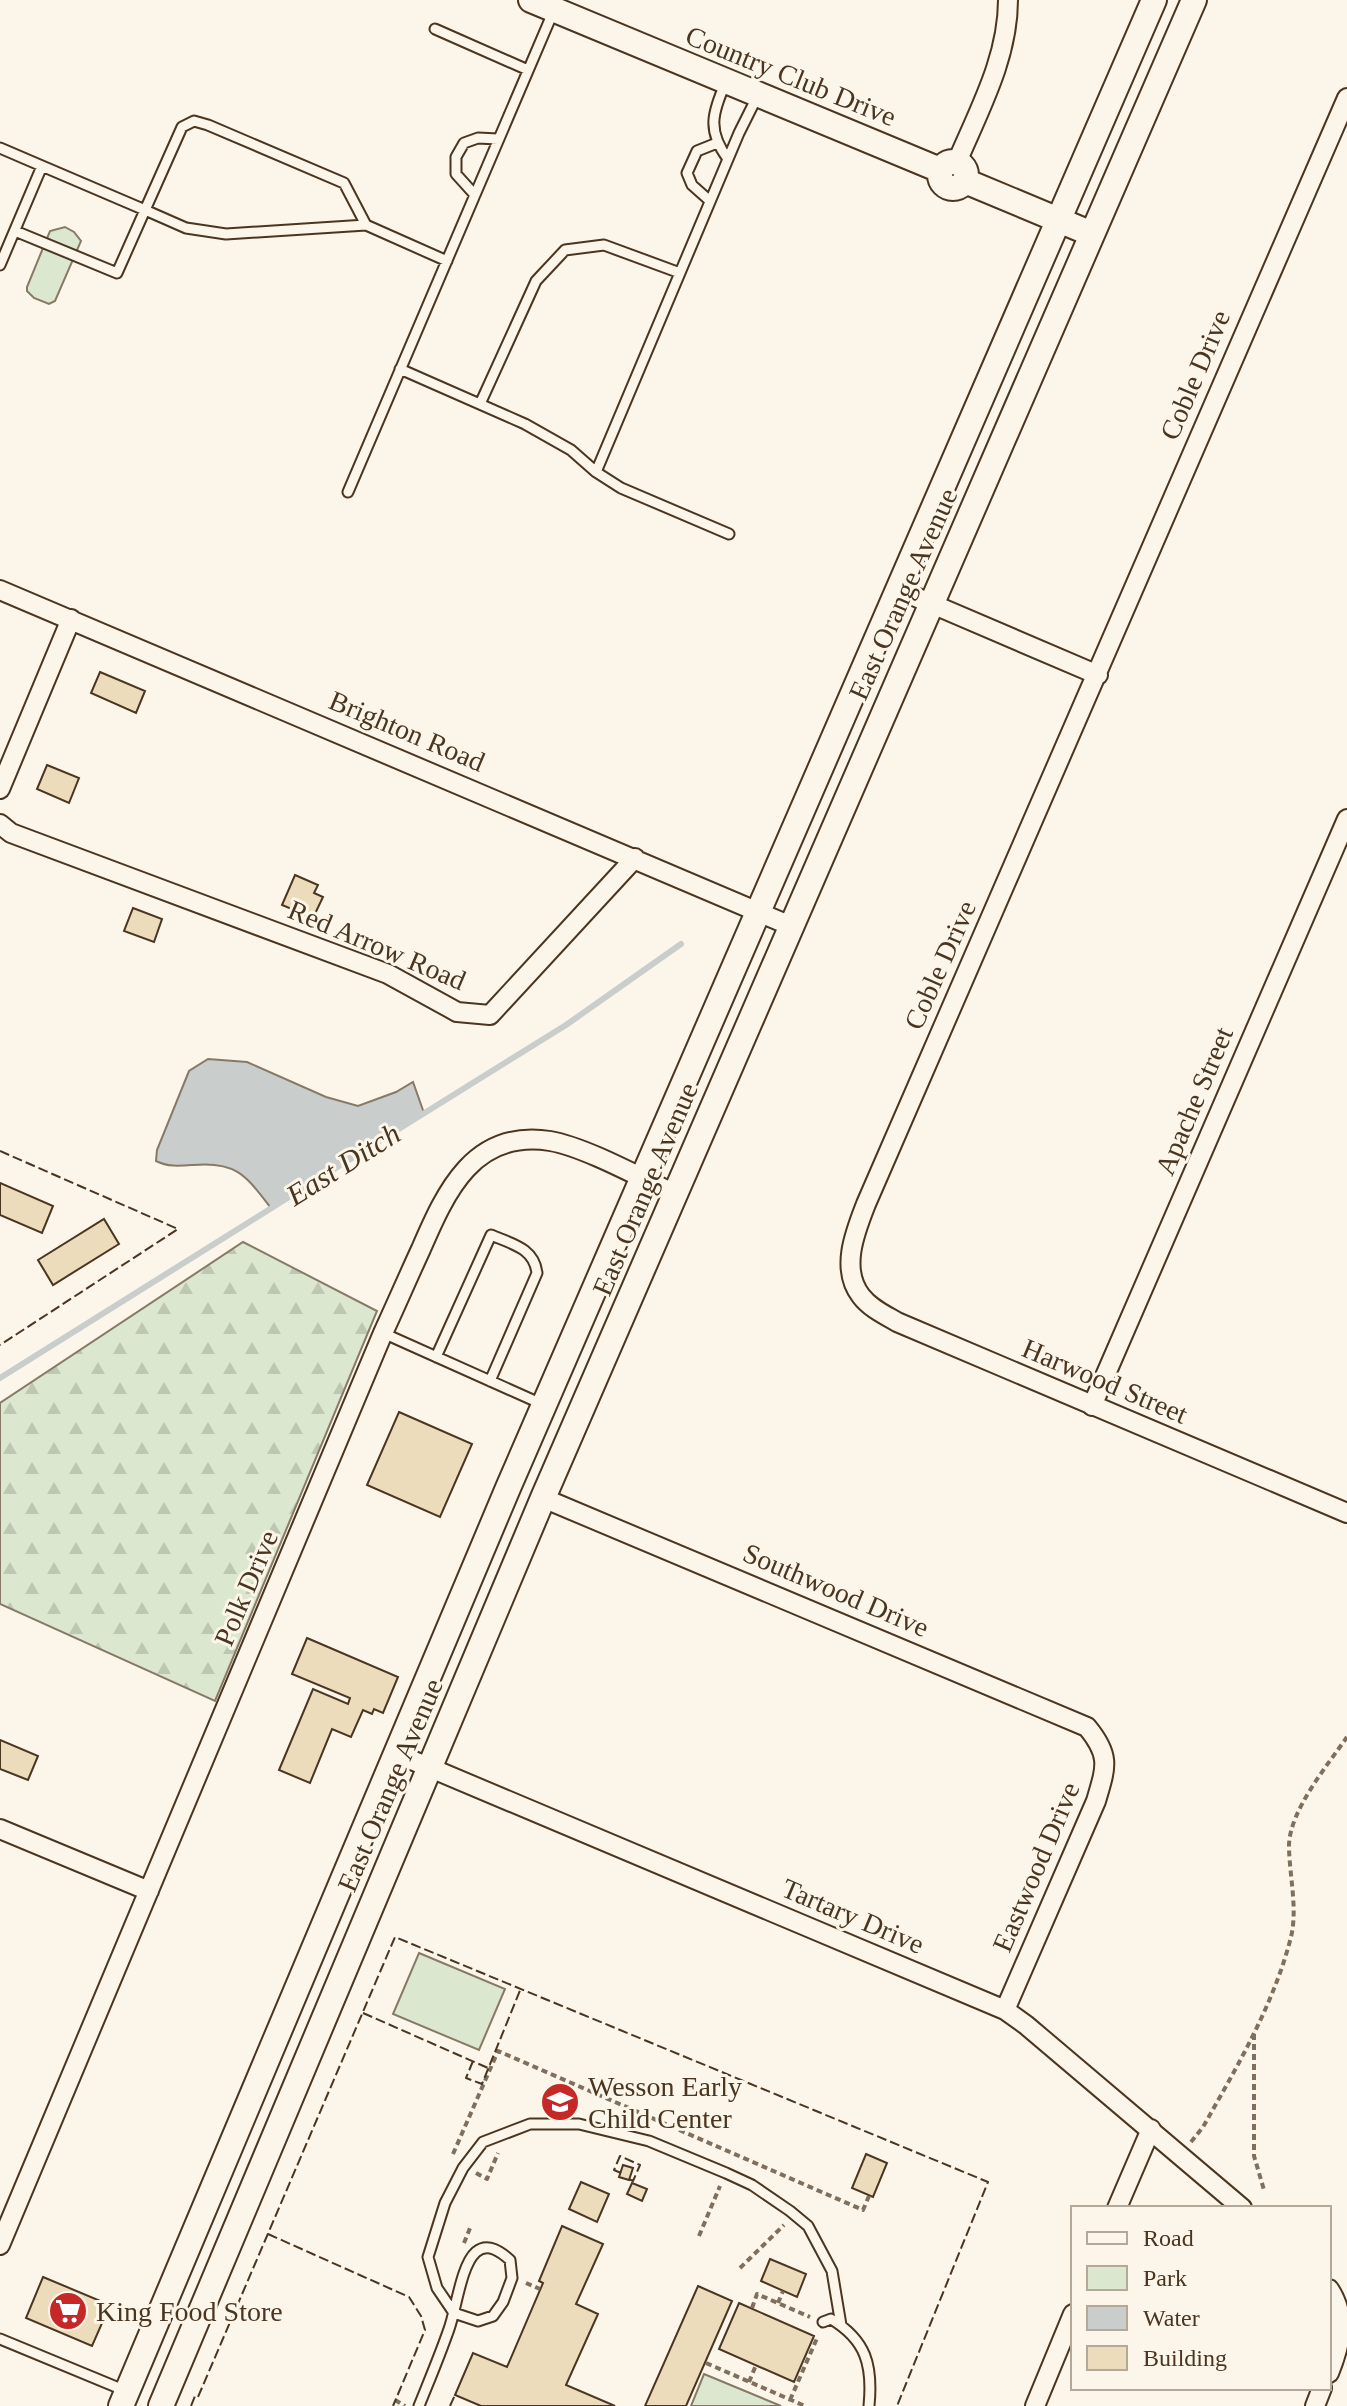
<svg xmlns="http://www.w3.org/2000/svg" width="1347" height="2406" viewBox="0 0 1347 2406" font-family="'Times New Roman',serif">
<style>
.forest{fill:url(#forest-firs);stroke:#887966;stroke-width:2}
.park{fill:#dce7d0;stroke:#887966;stroke-width:2}
.water{fill:#c9cecd;stroke:#887966;stroke-width:2}
.lines{fill:none;stroke-linecap:round;stroke-linejoin:round}
.stream{stroke:#c9cecd;stroke-width:6}
.building{fill:#ecdcbc;stroke:#4a3520;stroke-width:2}
.service-casing{stroke:#4a3520;stroke-width:13}
.minor-casing{stroke:#4a3520;stroke-width:22}
.tertiary-casing{stroke:#4a3520;stroke-width:28}
.path{stroke:#7f6f5c;stroke-width:4;stroke-dasharray:6 4;stroke-linecap:butt}
.service{stroke:#fbf6e9;stroke-width:9}
.minor{stroke:#fbf6e9;stroke-width:18}
.tertiary{stroke:#fbf6e9;stroke-width:24}
.fence{stroke:#4a3520;stroke-width:2;stroke-dasharray:10 4;stroke-linecap:butt}
.labels{text-anchor:middle;dominant-baseline:central;stroke-width:6;stroke-linejoin:round;paint-order:stroke}
.street-label{font-size:28px;fill:#4a3520;stroke:#fbf6e9}
.poi-label{font-size:28px;fill:#4a3520;stroke:#fbf6e9;text-anchor:start}
.water-label{font-size:30px;font-style:italic;fill:#4a3520;stroke:#fbf6e9}
</style>
<defs>
<pattern id="forest-firs" width="22" height="20" patternUnits="userSpaceOnUse" patternTransform="scale(2)"><rect width="22" height="20" fill="#dce7d0"/><path d="M5 1l3.5 6h-7zM16 11l3.5 6h-7z" fill="#bec7b2"/></pattern>
</defs>
<rect width="100%" height="100%" fill="#fbf6e9"/>
<path class="forest" d="M 243,1242 L 377,1311 L 215,1701 L 0,1604 L 0,1403 Z"/>
<path class="park" d="M 65,227 L 74,232 L 81,241 L 55,301 L 49,304 L 34,298 L 27,291 L 27,287 L 50,231 Z
M 419,1953 L 505,1989 L 479,2050 L 393,2014 Z
M 704,2374 L 781,2406 L 691,2406 Z"/>
<path class="water" d="M 208,1059 L 247,1062 L 326,1097 L 358,1106 L 396,1092 L 413,1082 L 424,1113 L 271,1208 C 246,1176 237,1161 193,1165 C 179,1166 168,1167 156,1161 L 157,1150 L 189,1071 Z"/>
<g class="lines">
<path class="stream" d="M 349,1160 L 566,1025 L 681,944
M 315,1181 L 339,1166
M 0,1378 L 305,1187"/>
</g>
<path class="building" d="M 100,672 L 145,691 L 136,713 L 91,693 Z
M 47,765 L 79,778 L 69,803 L 37,789 Z
M 295,875 L 318,885 L 314,893 L 323,897 L 313,918 L 282,905 Z
M 133,908 L 162,919 L 154,942 L 124,931 Z
M 0,1183 L 53,1206 L 42,1233 L 0,1215 Z
M 104,1219 L 119,1244 L 53,1285 L 38,1260 Z
M 399,1412 L 472,1444 L 440,1517 L 367,1485 Z
M 307,1638 L 398,1677 L 383,1713 L 374,1709 L 372,1714 L 363,1710 L 351,1737 L 332,1729 L 310,1783 L 279,1770 L 313,1689 L 348,1704 L 350,1698 L 292,1674 Z
M 0,1740 L 38,1756 L 28,1780 L 0,1769 Z
M 866,2154 L 887,2163 L 873,2197 L 852,2188 Z
M 623,2165 L 633,2168 L 629,2180 L 619,2177 Z
M 581,2182 L 609,2194 L 597,2222 L 569,2209 Z
M 632,2183 L 647,2189 L 642,2201 L 627,2194 Z
M 562,2226 L 603,2244 L 576,2304 L 598,2314 L 566,2385 L 615,2406 L 481,2406 L 455,2395 L 473,2353 L 507,2367 L 543,2283 L 539,2281 Z
M 770,2259 L 806,2274 L 797,2297 L 761,2281 Z
M 43,2277 L 110,2305 L 92,2346 L 26,2318 Z
M 698,2286 L 732,2301 L 686,2406 L 645,2406 Z
M 739,2303 L 814,2336 L 794,2382 L 719,2349 Z"/>
<g class="lines">
<defs>
<path id="service" d="M 435,29 L 528,70
M 726,82 C 712,113 707,131 728,159
M 0,148 L 42,166 L 0,265
M 475,195 L 456,174 L 456,157 L 464,143 L 478,138 L 498,139
M 710,201 L 692,185 L 687,173 L 697,151 L 717,143
M 366,225 L 447,261
M 15,231 L 117,273 L 145,210 L 186,228 L 226,234 L 366,225 L 344,183 L 208,125 L 194,121 L 182,127 L 145,210 L 42,166
M 400,369 L 525,424 L 571,450 L 596,472 L 621,488 L 729,534
M 480,404 L 536,281 L 565,250 L 604,245 L 680,273
M 596,472 L 739,133 L 757,97
M 348,492 L 554,10
M 383,1333 L 544,1405
M 436,1357 L 491,1235 C 512,1244 534,1248 537,1273 L 490,1381
M 823,2322 L 831,2319 C 866,2340 873,2365 869,2406
M 0,2339 L 126,2391
M 419,2406 C 429,2381 440,2355 449,2329 C 456,2310 461,2265 476,2252 C 488,2242 501,2252 510,2260 L 512,2278 L 503,2302 L 493,2316 L 478,2321 L 454,2313 L 437,2288 L 428,2257 L 445,2203 L 463,2168 L 483,2142 L 530,2124 L 579,2124 L 649,2141 L 726,2173 L 752,2185 L 790,2211 L 808,2226 L 832,2271 L 841,2325"/>
<path id="minor" d="M 1347,98 L 866,1204 C 855,1232 840,1269 861,1296 C 870,1308 885,1315 897,1322 L 1347,1513
M 957,162 C 979,110 1008,58 1008,0
M 897,589 L 1098,675
M 0,590 L 791,926
M 0,789 L 71,619
M 0,824 L 11,833 L 388,974 L 457,1012 L 490,1015 L 635,858
M 1092,1406 L 1347,819
M 543,1498 L 1087,1727 C 1111,1756 1106,1767 1096,1801 L 1005,2010
M 395,1753 L 1005,2010 L 1026,2025 L 1242,2208
M 0,1829 L 149,1891
M 1117,2208 L 1151,2129
M 0,2245 L 383,1333 C 396,1305 408,1277 421,1249 C 446,1191 474,1129 550,1141 C 585,1147 641,1178 675,1194
M 1329,2289 C 1347,2316 1341,2344 1329,2373
M 1035,2406 L 1073,2314
M 1315,2406 L 1322,2388"/>
<path id="tertiary" d="M 531,0 L 940,170
M940 175a13 13 0 1 1 26 0a13 13 0 1 1-26 0Z
M 965,181 L 1092,234
M 121,2406 L 508,1488 L 1154,0
M 161,2406 L 543,1498 L 1194,0"/>
</defs>
<use href="#service" class="service-casing"/>
<use href="#minor" class="minor-casing"/>
<use href="#tertiary" class="tertiary-casing"/>
<path class="path" d="M 1254,2034 L 1254,2156 L 1264,2190
M 1191,2142 L 1203,2127 C 1237,2067 1274,2004 1291,1937 C 1298,1908 1289,1874 1289,1845 C 1290,1810 1327,1766 1347,1737
M 453,2154 L 498,2051 L 863,2210 L 869,2196
M 476,2173 L 487,2179 L 498,2153
M 699,2236 L 720,2186
M 464,2243 L 470,2228
M 740,2268 L 784,2225
M 526,2283 L 540,2289
M 778,2303 L 783,2291
M 752,2308 L 757,2294 L 810,2317
M 706,2363 L 805,2406
M 749,2382 L 756,2365
M 395,2400 L 405,2406
M 790,2400 L 818,2336"/>
<use href="#service" class="service"/>
<use href="#minor" class="minor"/>
<use href="#tertiary" class="tertiary"/>
<path class="fence" d="M 0,1151 L 178,1229 L 0,1345
M 363,2013 L 488,2068
M 473,2061 L 466,2078 L 482,2084 L 521,1988
M 621,2173 L 614,2170 L 620,2156 L 640,2165 L 633,2181 L 629,2179
M 268,2234 L 409,2297 L 421,2316 L 425,2330 L 393,2406
M 191,2406 L 195,2396 L 198,2397 L 395,1937 L 988,2182 L 897,2406
M 450,2406 L 455,2395"/>
</g>
<defs>
<symbol id="school-disc" viewBox="-11 -11 22 22"><circle r="9.5" fill="#c62828" stroke="#fbf6e9"/><path d="M0-5L7-2L0 1L-7-2ZM-4 1L0 2.5L4 1V4Q0 6-4 4Z" fill="#fff"/></symbol>
<symbol id="supermarket-disc" viewBox="-11 -11 22 22"><circle r="9.5" fill="#c62828" stroke="#fbf6e9"/><path d="M-6-5.5h2.5l.6 2H6L4.5 2H-2.5L-4.4-4H-6ZM-1.5 3.2a1.3 1.3 0 1 0 .1 0ZM3 3.2a1.3 1.3 0 1 0 .1 0Z" fill="#fff"/></symbol>
</defs>
<g fill-rule="evenodd">
<use href="#school-disc" x="538" y="2080" width="44" height="44"/>
<use href="#supermarket-disc" x="46" y="2289" width="44" height="44"/>
</g>
<g class="labels">
<g class="street-label">
<text transform="translate(791 76) rotate(22)">Country Club Drive</text>
<text transform="translate(1195 375) rotate(-67)">Coble Drive</text>
<text transform="translate(903 594) rotate(-66)">East Orange Avenue</text>
<text transform="translate(407 731) rotate(23)">Brighton Road</text>
<text transform="translate(377 945) rotate(23)">Red Arrow Road</text>
<text transform="translate(940 965) rotate(-66)">Coble Drive</text>
<text transform="translate(1194 1101) rotate(-67)">Apache Street</text>
<text transform="translate(645 1189) rotate(-67)">East Orange Avenue</text>
<text transform="translate(1105 1381) rotate(23)">Harwood Street</text>
<text transform="translate(246 1588) rotate(-67)">Polk Drive</text>
<text transform="translate(836 1590) rotate(23)">Southwood Drive</text>
<text transform="translate(390 1785) rotate(-67)">East Orange Avenue</text>
<text transform="translate(1036 1867) rotate(-67)">Eastwood Drive</text>
<text transform="translate(853 1916) rotate(23)">Tartary Drive</text>
</g>
<g class="poi-label">
<text x="588" y="2086">Wesson Early<tspan x="588" dy="32">Child Center</tspan></text>
<text x="96" y="2311">King Food Store</text>
</g>
<g class="water-label">
<text transform="translate(343 1164) rotate(-32)">East Ditch</text>
</g>
</g>
<rect x="1071" y="2206" width="260" height="184" fill="#fbf6e9" stroke="#b4a999" stroke-width="2"/>
<rect x="1087" y="2232" width="40" height="12" fill="#fbf6e9" stroke="#b4a999" stroke-width="2"/>
<text x="1143" y="2246" font-size="24" fill="#4a3520">Road</text>
<rect x="1087" y="2266" width="40" height="24" fill="#dce7d0" stroke="#b4a999" stroke-width="2"/>
<text x="1143" y="2286" font-size="24" fill="#4a3520">Park</text>
<rect x="1087" y="2306" width="40" height="24" fill="#c9cecd" stroke="#b4a999" stroke-width="2"/>
<text x="1143" y="2326" font-size="24" fill="#4a3520">Water</text>
<rect x="1087" y="2346" width="40" height="24" fill="#ecdcbc" stroke="#b4a999" stroke-width="2"/>
<text x="1143" y="2366" font-size="24" fill="#4a3520">Building</text>
</svg>
